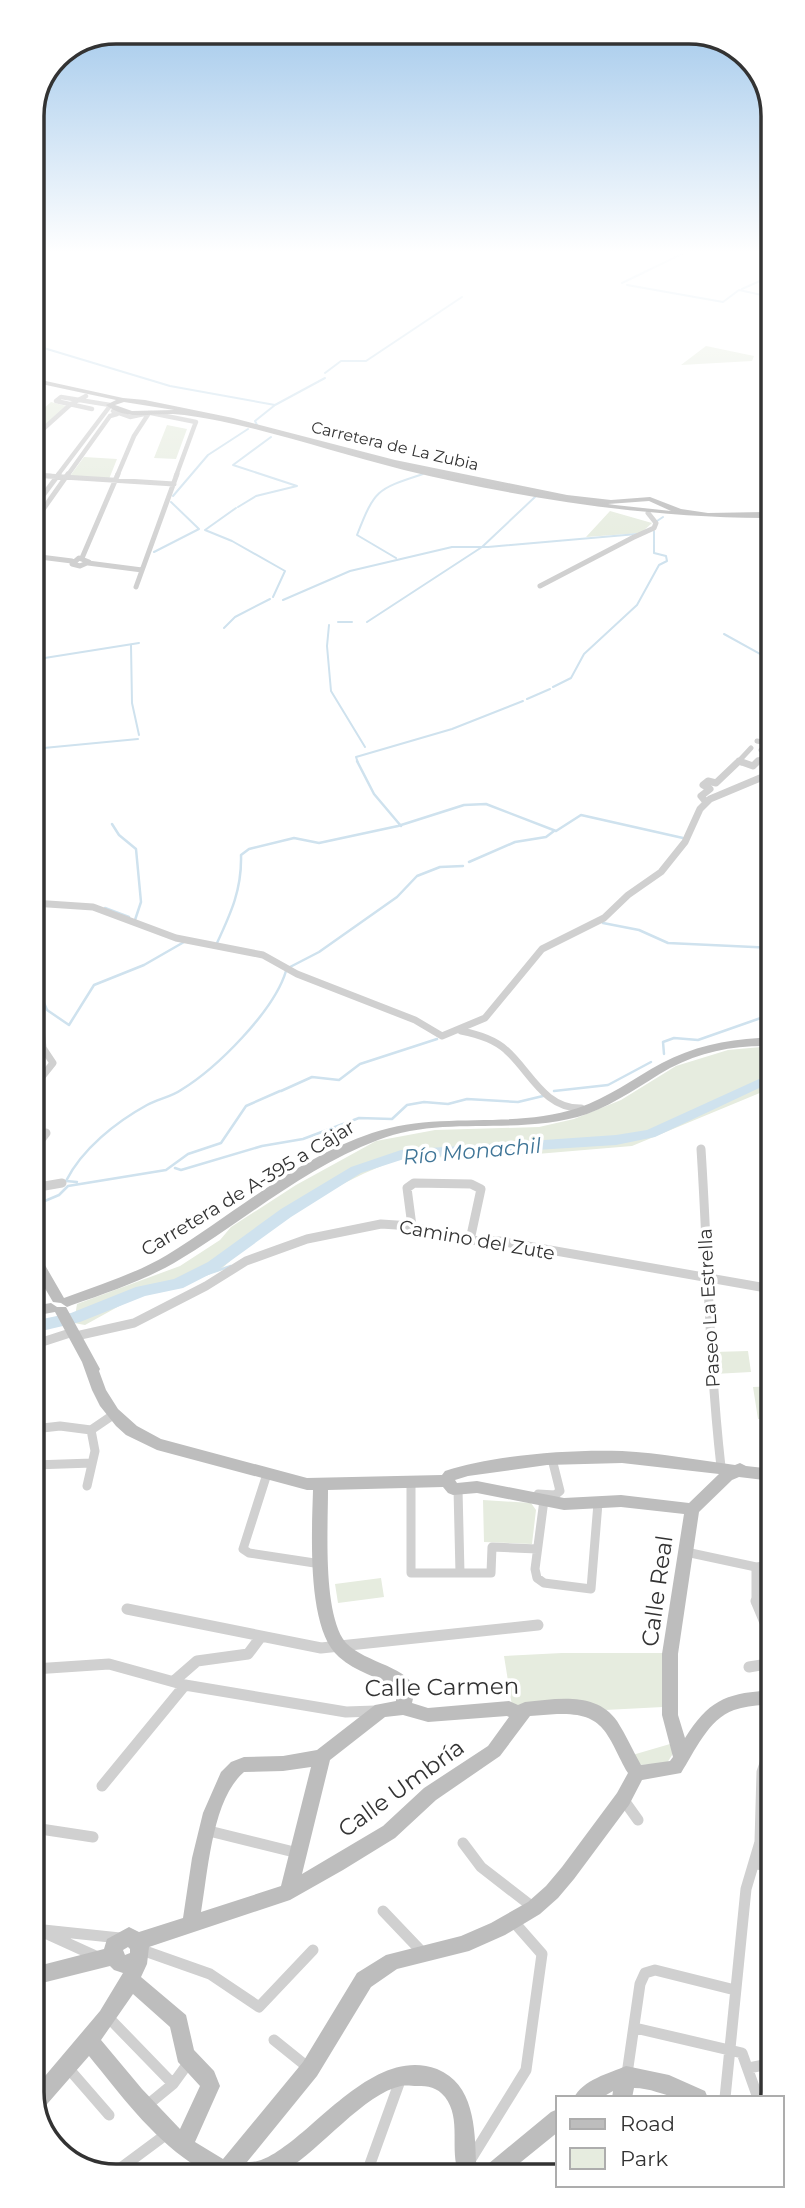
<svg xmlns="http://www.w3.org/2000/svg" width="805" height="2208" viewBox="0 0 805 2208" font-family="Montserrat,sans-serif">
<style>
.green{fill:#e6ecdf}
.lines{fill:none;stroke-linecap:round;stroke-linejoin:round}
.stream-far1{stroke:#cfe2ee;stroke-width:2}
.stream{stroke:#cfe2ee;stroke-width:2.5}
.river{fill:#cfe2ee;fill-rule:evenodd}
.street-far4{stroke:#d0d0d0;stroke-width:4.5}
.street-far3{stroke:#d0d0d0;stroke-width:5}
.street-far2{stroke:#d0d0d0;stroke-width:7}
.street-far1{stroke:#d0d0d0;stroke-width:9}
.street{stroke:#d0d0d0;stroke-width:11}
.secondary{fill:#bdbdbd;fill-rule:evenodd}
.labels{text-anchor:middle;dominant-baseline:central;stroke-width:7;stroke-linejoin:round;paint-order:stroke}
.far-street-label{font-size:16px;fill:#333;stroke:#fff}
.street-label{font-size:19px;fill:#333;stroke:#fff}
.water-label{font-size:21px;font-style:italic;fill:#3f7597;stroke:#fff}
.near-street-label{font-size:23px;fill:#333;stroke:#fff}
.rim{fill:none;stroke:#333;stroke-width:3.5}
</style>
<rect width="100%" height="100%" fill="#fff"/>
<path class="green" d="M 706,346 L 754,356 L 752,361 L 681,365 Z
M 51,402 L 66,406 L 32,437 L 32,419 Z
M 167,425 L 187,429 L 176,459 L 154,458 Z
M 84,457 L 117,459 L 109,479 L 70,476 Z
M 610,511 L 652,523 L 641,533 L 586,537 Z
M 772,1046 L 772,1088 L 632,1146 L 513,1156 L 405,1158 C 337,1178 287,1221 227,1258 L 230,1261 L 219,1271 L 132,1299 L 85,1325 L 74,1323 L 77,1304 L 180,1266 L 220,1240 L 231,1227 L 296,1185 L 376,1141 L 435,1130 L 539,1127 L 574,1119 L 621,1100 L 676,1066 L 728,1050 Z
M 748,1351 L 751,1372 L 714,1374 L 714,1352 Z
M 772,1386 L 772,1418 L 758,1419 L 753,1387 Z
M 483,1500 L 531,1503 L 536,1510 L 532,1544 L 484,1542 Z
M 381,1578 L 384,1597 L 338,1603 L 335,1584 Z
M 562,1653 L 665,1653 L 663,1707 L 605,1710 L 512,1706 L 504,1656 Z
M 670,1744 L 674,1752 L 667,1763 L 640,1765 L 629,1756 Z"/>
<g class="lines">
<path class="stream-far1" d="M 622,283 L 686,252
M 627,285 L 723,302 L 739,290 L 771,297
M 742,289 L 771,276
M 32,344 L 45,348
M 47,349 L 170,386 L 275,405
M 325,373 L 341,361 L 366,361 L 462,297
M 257,425 L 255,421 L 275,405 L 325,378
M 173,496 L 208,455 L 248,429
M 238,507 L 256,496 L 297,486 L 233,465 L 271,437
M 236,508 L 205,530 L 232,541 L 285,571 L 273,597
M 657,521 L 663,517
M 154,552 L 199,529 L 171,502
M 396,558 L 357,535 C 375,489 377,489 423,474
M 283,600 L 350,571 L 452,547 L 488,547 L 637,534
M 338,622 L 352,622
M 367,622 L 482,547 L 536,496
M 329,625 L 327,646 L 331,691 L 365,747
M 224,628 L 235,617 L 270,599
M 724,634 L 771,660
M 131,645 L 132,703 L 139,735
M 32,660 L 139,643
M 553,687 L 571,678 L 584,654 L 637,605 L 659,565 L 667,561 L 666,556 L 654,553 L 654,531
M 527,699 L 550,689
M 33,749 L 138,739
M 358,763 L 356,757 L 452,729 L 523,701"/>
<path class="stream" d="M 357,761 L 374,794 L 401,826
M 112,824 L 119,835 L 136,849 L 141,902 L 135,920
M 469,862 L 515,842 L 546,837 L 554,831
M 105,908 L 129,917
M 603,923 L 639,930 L 668,943 L 772,948
M 217,943 C 231,913 242,889 241,855 L 249,849 L 294,838 L 319,843 L 398,826 L 464,805 L 486,804 L 556,831 L 581,815 L 683,838
M 290,967 L 319,952 L 397,897 L 417,876 L 440,867 L 463,866
M 33,985 L 37,986 L 47,1010 L 69,1025 L 94,985 L 144,965 L 184,942
M 664,1054 L 663,1042 L 674,1038 L 698,1040 L 772,1014
M 281,1091 L 312,1077 L 339,1080 L 360,1064 L 437,1039
M 554,1091 L 608,1085 L 651,1062
M 175,1168 L 181,1170 L 262,1146 L 303,1139 L 359,1118 L 392,1119 L 407,1105 L 424,1102 L 448,1104 L 467,1099 L 518,1102 L 543,1096
M 77,1182 L 66,1181 C 82,1149 116,1122 147,1105 C 158,1099 171,1097 181,1090 C 217,1068 274,1011 286,971
M 33,1206 L 59,1195 L 68,1186 L 166,1170 L 188,1154 L 221,1143 L 246,1106 L 280,1091
M 178,1284 L 231,1266"/>
<path class="river" d="M 772,1073 L 772,1082 L 655,1137 L 616,1145 L 407,1158 L 361,1173 L 291,1217 L 218,1270 L 183,1288 L 145,1296 L 80,1322 L 33,1333 L 33,1321 L 71,1313 L 136,1287 L 174,1279 L 208,1262 L 281,1209 L 351,1167 L 401,1150 L 616,1135 L 647,1130 Z"/>
<path class="street-far4" d="M 239,252 L 266,252
M 92,409 L 56,401 L 61,397 L 110,405
M 113,411 L 130,417 L 144,414
M 151,413 L 196,422 L 194,427
M 32,439 L 71,404 L 86,396
M 32,475 L 51,476
M 57,476 L 110,406
M 67,476 L 110,416 L 117,414
M 117,476 L 134,436 L 149,413
M 176,476 L 194,427"/>
<path class="street-far3" d="M 32,475 L 174,484
M 32,510 L 59,474
M 32,525 L 68,474
M 632,538 L 654,528 L 656,523 L 648,513
M 32,556 L 72,561
M 79,558 L 89,562 L 80,566 L 72,564 Z
M 82,558 L 118,474
M 88,563 L 142,570
M 540,586 L 634,537
M 136,587 L 177,474
M 757,741 L 771,744
M 761,750 L 767,751 L 771,745
M 742,763 L 738,762 L 751,748
M 756,763 L 762,758"/>
<path class="street-far2" d="M 739,761 L 753,766 L 758,761
M 706,802 L 701,796 L 710,789 L 703,785 L 708,781 L 716,783 L 738,762
M 33,903 L 93,907 L 176,938 L 263,955 L 297,974 L 415,1020 L 442,1036 L 485,1018 L 542,949 L 604,918 L 628,895 L 661,872 L 685,842 L 700,809 L 710,799 L 772,773
M 33,1006 L 39,1006 L 43,1048 L 53,1063 L 33,1088
M 461,1031 C 477,1034 494,1039 506,1050 C 530,1071 544,1109 581,1108"/>
<path class="street-far1" d="M 701,1149 C 708,1255 709,1361 721,1467
M 33,1150 L 46,1133
M 33,1188 L 62,1183
M 412,1226 L 407,1188 L 414,1183 L 471,1184 L 481,1189 L 470,1240
M 76,1336 L 134,1323 L 206,1286 L 246,1261 L 307,1239 L 381,1224 L 412,1226 L 457,1240 L 499,1241 L 772,1289
M 33,1345 L 73,1332
M 34,1429 L 60,1426 L 91,1430
M 91,1430 L 113,1415
M 34,1465 L 92,1463
M 267,1474 L 243,1549 L 249,1553 L 321,1564
M 411,1483 L 411,1573 L 491,1573 L 492,1547 L 537,1549
M 87,1486 L 95,1451 L 91,1430
M 458,1489 L 460,1573
M 538,1494 L 555,1495 L 560,1491 L 552,1459
M 544,1500 L 535,1569 L 537,1578 L 544,1583 L 591,1589 L 598,1503
M 686,1552 L 756,1567 L 773,1565
M 756,1567 L 756,1603"/>
<path class="street" d="M 756,1601 L 771,1637
M 127,1609 L 321,1648 L 538,1625
M 749,1667 L 773,1663
M 34,1669 L 109,1664 L 185,1685 L 346,1712 L 375,1711
M 174,1681 L 197,1661 L 248,1654 L 260,1638
M 102,1786 L 185,1685
M 623,1799 L 638,1820
M 34,1828 L 93,1837
M 209,1831 L 298,1853
M 463,1843 L 481,1867 L 534,1908
M 756,1864 L 773,1866
M 383,1911 L 424,1954
M 34,1929 L 120,1938
M 45,1933 L 100,1958
M 142,1950 L 210,1974 L 259,2007 L 313,1950
M 108,2017 L 173,2084
M 635,2028 L 742,2053 L 758,2098
M 274,2040 L 310,2069
M 749,2068 L 773,2063
M 69,2069 L 109,2115
M 627,2074 L 640,1984 L 645,1973 L 655,1970 L 735,1990
M 725,2098 L 746,1889 L 760,1842 L 762,1772 L 773,1741
M 145,2107 L 173,2084 L 189,2062
M 366,2175 L 401,2078
M 456,2175 L 466,2167 L 526,2070 L 542,1954 L 513,1921
M 110,2176 L 168,2133"/>
<path class="secondary" d="M 32,378 L 123,398 L 145,400 L 233,418 L 395,460 L 567,495 L 611,500 L 650,497 L 681,509 L 708,513 L 771,512 L 771,518 C 647,518 525,499 404,470 C 343,455 282,434 220,421 C 204,418 188,415 173,414 C 150,413 126,421 106,405 L 116,400 L 32,382 ZM 124,402 L 174,410 L 132,411 L 115,405 ZM 649,501 L 671,511 L 615,505 L 608,504 Z
M 759,1038 L 772,1038 L 772,1046 C 736,1045 702,1051 670,1068 C 642,1084 617,1103 587,1114 C 519,1137 444,1114 378,1140 C 303,1168 242,1223 174,1263 C 142,1281 107,1293 72,1305 L 67,1307 L 61,1303 L 53,1302 L 33,1268 L 33,1251 L 38,1253 L 64,1298 C 99,1285 135,1274 167,1255 C 234,1214 297,1158 372,1133 C 439,1110 511,1130 578,1108 C 608,1098 634,1078 662,1063 C 692,1047 725,1040 759,1038 Z
M 51,1303 L 57,1307 L 66,1307 L 100,1369 L 99,1371 L 106,1390 L 118,1409 L 137,1426 L 161,1439 L 307,1478 L 442,1475 L 445,1471 C 493,1455 571,1449 622,1451 C 660,1453 698,1460 735,1465 L 740,1463 L 746,1466 L 773,1469 L 773,1481 L 739,1477 L 732,1480 L 699,1512 L 678,1654 L 678,1715 L 685,1738 C 710,1698 728,1693 773,1690 L 773,1704 C 760,1705 746,1706 734,1710 C 708,1719 694,1753 681,1773 L 642,1780 L 629,1805 L 574,1879 L 558,1898 L 540,1914 L 505,1935 L 469,1951 L 397,1969 L 371,1987 L 317,2076 L 247,2162 C 259,2163 271,2156 281,2149 C 324,2120 379,2047 437,2069 C 474,2084 475,2128 476,2162 L 482,2169 L 551,2112 L 558,2109 L 558,2132 L 506,2174 L 459,2174 C 449,2150 462,2119 445,2097 C 437,2087 428,2086 417,2086 C 412,2086 406,2085 401,2086 C 365,2093 320,2150 286,2170 C 282,2172 276,2175 271,2176 C 263,2177 220,2178 213,2176 C 208,2174 197,2167 191,2163 C 150,2135 120,2094 89,2056 L 41,2111 L 34,2114 L 34,2089 L 100,2011 L 123,1973 L 114,1970 L 110,1966 L 34,1985 L 34,1967 L 104,1949 L 107,1939 L 129,1927 L 139,1932 L 183,1918 L 192,1858 L 203,1813 L 221,1772 L 231,1762 L 244,1757 L 283,1756 L 317,1750 L 375,1705 L 396,1701 L 396,1688 C 378,1677 356,1672 339,1657 C 306,1629 312,1531 313,1490 L 307,1490 L 157,1450 L 126,1435 L 116,1426 L 100,1406 L 92,1390 L 82,1362 L 55,1312 L 33,1316 L 33,1306 ZM 622,1463 L 719,1474 L 689,1503 L 621,1495 L 564,1498 L 477,1481 L 457,1483 L 455,1480 L 468,1476 L 547,1465 ZM 443,1487 L 448,1493 L 453,1495 L 477,1493 L 564,1510 L 621,1507 L 684,1514 L 662,1654 L 662,1715 L 673,1757 L 670,1761 L 641,1765 C 633,1751 626,1735 617,1721 C 596,1691 556,1699 525,1702 L 518,1705 L 509,1701 L 428,1708 L 412,1703 C 413,1698 415,1692 413,1687 C 408,1666 357,1661 343,1639 C 323,1606 328,1529 328,1490 ZM 557,1714 C 607,1712 607,1737 628,1773 L 617,1793 L 562,1867 L 546,1886 L 528,1902 L 491,1923 L 461,1936 L 386,1955 L 357,1973 L 303,2062 L 223,2159 L 195,2142 L 220,2086 L 214,2071 L 194,2050 L 186,2015 L 141,1977 L 147,1964 L 149,1947 L 290,1900 L 343,1870 L 395,1838 L 436,1800 L 500,1756 L 530,1716 ZM 403,1715 L 428,1722 L 507,1716 L 509,1717 L 488,1746 L 424,1788 L 383,1826 L 302,1874 L 330,1760 L 385,1717 ZM 311,1767 L 281,1886 L 201,1912 C 208,1872 212,1799 244,1772 L 283,1771 ZM 128,1947 L 130,1949 L 130,1953 L 125,1955 L 123,1950 ZM 133,1994 L 170,2027 L 178,2062 L 200,2086 L 180,2129 L 142,2089 L 101,2040 Z
M 626,2066 L 669,2075 L 705,2091 L 708,2098 C 698,2098 688,2099 679,2098 C 663,2095 650,2088 634,2088 L 632,2098 L 612,2098 L 613,2091 L 601,2098 L 574,2098 C 582,2080 610,2073 626,2066 Z"/>
</g>
<linearGradient id="sky" x2="0" y2="1"><stop stop-color="#9ec6ea"/><stop offset="0.45" stop-color="#fff"/><stop offset="1" stop-color="#fff" stop-opacity="0"/></linearGradient>
<rect width="805" height="561" fill="url(#sky)"/>
<g class="labels">
<g class="far-street-label">
<text transform="translate(395 446) rotate(13)">Carretera de La Zubia</text>
</g>
<g class="street-label">
<text transform="translate(248 1188) rotate(-31)">Carretera de A-395 a Cájar</text>
<text transform="translate(477 1240) rotate(10)">Camino del Zute</text>
<text transform="translate(709 1308) rotate(-93)">Paseo La Estrella</text>
</g>
<g class="water-label">
<text transform="translate(472 1151) rotate(-5)">Río Monachil</text>
</g>
<g class="near-street-label">
<text transform="translate(657 1591) rotate(-82)">Calle Real</text>
<text transform="translate(442 1687) rotate(-1)">Calle Carmen</text>
<text transform="translate(401 1788) rotate(-36)">Calle Umbría</text>
</g>
</g>
<path d="M0 0H805V2208H0ZM116 44H689A72 72 0 0 1 761 116V2092A72 72 0 0 1 689 2164H116A72 72 0 0 1 44 2092V116A72 72 0 0 1 116 44Z" fill="#fff" fill-rule="evenodd"/>
<path class="rim" d="M116 44H689A72 72 0 0 1 761 116V2092A72 72 0 0 1 689 2164H116A72 72 0 0 1 44 2092V116A72 72 0 0 1 116 44Z"/>
<rect x="556" y="2096" width="228" height="91" fill="#ffffff" stroke="#adadad" stroke-width="2"/>
<rect x="570" y="2119" width="35" height="10" fill="#bdbdbd" stroke="#adadad" stroke-width="2"/>
<text x="620" y="2131" font-size="21" fill="#333333">Road</text>
<rect x="570" y="2148" width="35" height="21" fill="#e6ecdf" stroke="#adadad" stroke-width="2"/>
<text x="620" y="2166" font-size="21" fill="#333333">Park</text>
</svg>
